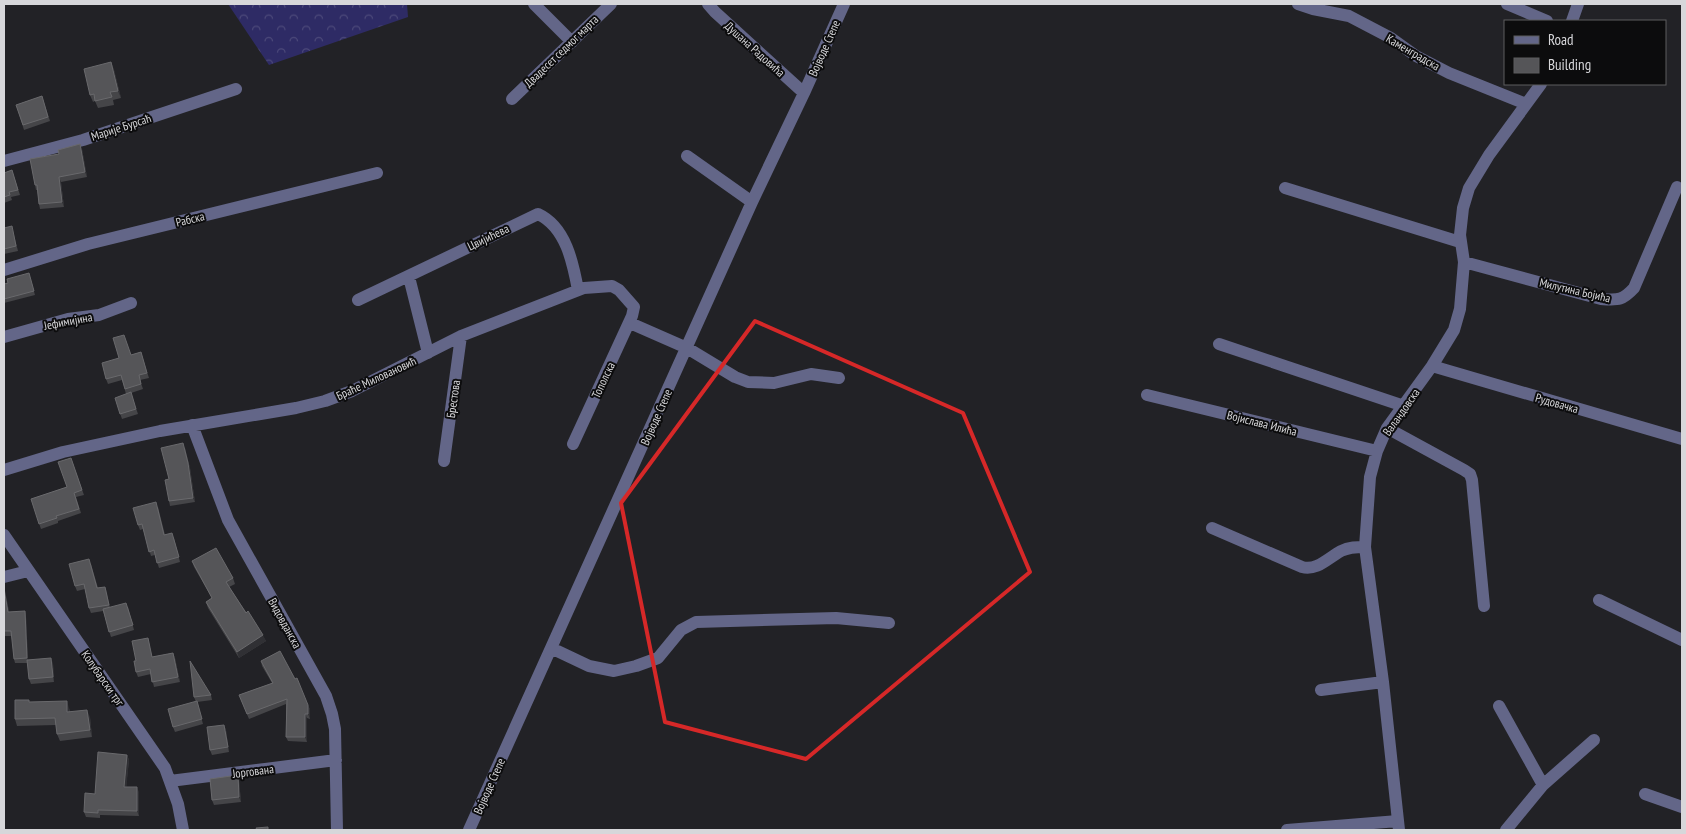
<svg xmlns="http://www.w3.org/2000/svg" width="1686" height="834" viewBox="0 0 1686 834" font-family="'PT Sans Narrow',sans-serif">
<style>
.forest{fill:url(#forest-crowns)}
.lines{fill:none;stroke-linecap:round;stroke-linejoin:round}
.minor{stroke:#636688;stroke-width:12}
.wall{fill:#454548}
.shaded-wall{fill:#303034}
.building{fill:#555558;stroke:#69696c}
.marked{fill:none;stroke:#d62828;stroke-width:4;stroke-linejoin:round}
.labels{text-anchor:middle;dominant-baseline:central;stroke-width:4;stroke-linejoin:round;paint-order:stroke}
.street-label{font-size:12px;fill:#d7d7da;stroke:#0c0c0d}
</style>
<defs>
<pattern id="forest-crowns" width="20" height="18" patternUnits="userSpaceOnUse" patternTransform="scale(1.25)"><rect width="20" height="18" fill="#2e2b65"/><path d="M2 6a3 3 0 1 1 6 0M12 15a3 3 0 1 1 6 0" fill="none" stroke="#4c497a"/></pattern>
</defs>
<rect width="100%" height="100%" fill="#222226"/>
<path class="forest" d="M 228,4 L 407,4 L 408,17 L 269,65 Z"/>
<g class="lines">
<path class="minor" d="M 534,4 L 572,42
M 708,4 L 715,12 L 804,93
M 1298,4 L 1313,9 L 1349,16 L 1391,38 L 1416,56 L 1449,73 L 1526,104
M 1507,4 L 1547,21
M 1572,21 L 1578,4
M 512,99 L 611,4
M 687,156 L 752,202
M 4,161 L 83,140 L 236,89
M 1285,188 L 1460,242
M 1464,262 L 1601,299 C 1618,300 1622,301 1634,288 L 1677,187
M 4,270 L 88,244 L 377,173
M 409,277 L 428,353
M 358,300 L 538,214 C 566,227 573,263 578,290
M 630,323 L 687,348 L 735,377 L 748,382 L 774,383 L 811,374 L 839,378
M 4,337 L 68,319 L 99,315 L 131,303
M 1219,344 L 1404,406
M 1432,366 L 1682,439
M 1147,395 L 1377,451
M 192,425 L 228,520 L 326,696 L 332,714 L 335,729 L 337,830
M 1387,428 L 1464,470 L 1470,474 L 1472,480 L 1484,606
M 444,461 L 461,336
M 4,470 L 63,452 L 160,431 L 296,408 L 325,401 L 352,391 L 461,336 L 584,288 L 612,286 L 619,290 L 634,307 L 632,316 L 573,444
M 1212,528 L 1302,567 C 1317,571 1328,558 1341,551 C 1349,547 1357,547 1365,547
M 4,535 L 165,768 L 178,804 L 183,830
M 4,577 L 28,571
M 1599,600 L 1682,640
M 551,648 L 589,666 L 614,671 L 636,666 L 658,658 L 681,630 L 696,622 L 836,618 L 889,623
M 1321,690 L 1383,682
M 1499,706 L 1543,785
M 170,781 L 336,760
M 1645,794 L 1682,807
M 469,830 L 752,202 L 804,93 L 844,4
M 1287,830 L 1398,821
M 1399,830 L 1383,682 L 1365,547 L 1370,477 L 1377,451 L 1387,428 L 1432,366 L 1454,330 L 1460,309 L 1464,262 L 1460,235 L 1463,208 L 1469,188 L 1489,155 L 1541,84
M 1506,830 L 1543,785 L 1594,740"/>
</g>
<path class="wall" d="M 111,62 L 114,70 L 121,98 L 113,100 L 114,105 L 98,108 L 95,101 L 93,102 L 90,95 Z
M 42,96 L 50,121 L 24,130 L 16,105 Z
M 82,149 L 87,177 L 61,182 L 64,207 L 40,209 L 39,204 L 37,190 L 36,190 L 35,185 Z
M 12,170 L 20,195 L 11,197 L 12,200 L 4,203 L 4,173 Z
M 4,228 L 13,231 L 18,251 L 4,254 Z
M 29,273 L 35,295 L 4,303 L 4,284 L 8,283 Z
M 141,352 L 149,378 L 140,380 L 143,389 L 131,393 L 138,414 L 122,419 L 115,398 L 126,394 L 122,380 L 108,384 L 106,379 L 119,358 Z
M 185,448 L 190,468 L 195,502 L 170,506 L 169,501 L 169,479 Z
M 71,458 L 84,495 L 76,497 L 81,513 L 58,521 L 58,523 L 41,529 L 31,499 L 67,487 Z
M 158,507 L 165,535 L 174,538 L 180,562 L 159,568 L 155,555 L 151,556 L 143,529 L 140,530 L 138,525 Z
M 192,561 L 233,578 L 235,584 L 229,587 L 266,641 L 239,658 L 208,608 L 206,602 L 212,598 L 194,567 Z
M 91,564 L 98,588 L 105,587 L 110,607 L 128,607 L 134,630 L 111,637 L 103,611 L 91,613 L 89,608 L 85,589 L 77,591 L 75,586 Z
M 4,585 L 9,612 L 25,611 L 26,616 L 28,660 L 53,663 L 54,682 L 31,684 L 29,679 L 28,663 L 15,663 L 14,659 L 12,636 L 4,636 Z
M 148,638 L 152,657 L 173,653 L 175,658 L 180,682 L 154,687 L 151,674 L 138,677 L 136,672 L 136,661 Z
M 261,661 L 310,709 L 310,719 L 307,718 L 307,742 L 288,741 L 286,737 L 286,704 L 249,719 L 239,695 L 272,683 L 262,666 Z
M 211,695 L 212,700 L 197,702 L 203,724 L 175,732 L 173,727 L 196,702 L 194,697 Z
M 30,702 L 69,708 L 70,712 L 90,717 L 92,737 L 60,741 L 57,734 L 56,725 L 17,726 L 15,719 Z
M 224,725 L 226,730 L 229,752 L 212,755 L 210,750 Z
M 127,755 L 129,760 L 126,787 L 139,792 L 139,816 L 100,815 L 100,818 L 86,817 L 84,812 L 95,794 Z
M 239,780 L 241,802 L 214,805 L 212,800 Z"/>
<path class="shaded-wall" d="M 111,62 L 114,70 L 121,98 L 118,91 Z
M 80,144 L 82,149 L 87,177 L 85,172 Z
M 59,177 L 61,182 L 64,207 L 62,202 Z
M 183,443 L 190,468 L 195,502 L 193,498 Z
M 4,585 L 10,616 L 8,612 L 4,589 Z
M 105,587 L 107,592 L 110,610 L 109,605 Z
M 25,611 L 26,616 L 28,663 L 27,658 Z
M 263,635 L 266,641 L 239,658 L 237,652 Z
M 173,653 L 175,658 L 180,682 L 178,677 Z
M 51,658 L 53,663 L 54,682 L 53,677 Z
M 67,701 L 69,708 L 70,719 L 67,712 Z
M 308,705 L 310,709 L 310,719 L 308,714 Z
M 87,710 L 90,717 L 92,737 L 90,730 Z
M 305,714 L 307,718 L 307,742 L 305,737 Z
M 224,725 L 226,730 L 229,752 L 228,747 Z
M 127,755 L 129,760 L 126,792 L 124,787 Z
M 238,775 L 239,780 L 241,802 L 239,797 Z
M 137,787 L 139,792 L 139,816 L 137,811 Z"/>
<path class="building" d="M 111,62 L 118,91 L 110,92 L 112,97 L 95,101 L 94,94 L 90,95 L 84,69 Z
M 42,96 L 48,117 L 23,125 L 16,105 Z
M 80,144 L 85,172 L 59,177 L 62,202 L 39,204 L 37,185 L 35,185 L 30,159 L 59,154 L 58,150 Z
M 12,170 L 18,190 L 9,192 L 10,195 L 4,197 L 4,173 Z
M 12,226 L 16,246 L 4,249 L 4,228 Z
M 29,273 L 34,291 L 4,299 L 4,284 L 8,283 L 7,279 Z
M 124,335 L 131,355 L 141,352 L 147,373 L 139,375 L 141,384 L 125,389 L 121,375 L 106,379 L 102,363 L 119,358 L 113,338 Z
M 131,392 L 136,409 L 120,414 L 115,398 Z
M 183,443 L 188,463 L 193,498 L 169,501 L 165,480 L 169,479 L 161,448 Z
M 71,458 L 82,490 L 74,493 L 79,509 L 56,516 L 57,518 L 39,524 L 31,499 L 67,487 L 58,462 Z
M 156,502 L 164,535 L 172,533 L 179,557 L 157,563 L 154,550 L 149,552 L 142,524 L 138,525 L 133,508 Z
M 216,548 L 233,578 L 226,582 L 246,613 L 248,611 L 263,635 L 237,652 L 206,602 L 212,598 L 192,561 Z
M 89,559 L 97,588 L 105,587 L 109,605 L 89,608 L 84,584 L 75,586 L 69,564 Z
M 4,589 L 8,612 L 25,611 L 27,658 L 14,659 L 11,631 L 4,631 Z
M 126,603 L 133,625 L 109,632 L 103,609 Z
M 148,638 L 152,657 L 173,653 L 178,677 L 152,682 L 150,669 L 136,672 L 134,661 L 136,661 L 132,641 Z
M 280,651 L 295,679 L 297,678 L 308,705 L 308,714 L 305,714 L 305,737 L 286,737 L 287,699 L 247,714 L 239,695 L 273,683 L 261,661 Z
M 51,658 L 53,677 L 29,679 L 27,660 Z
M 190,661 L 211,695 L 194,697 Z
M 15,700 L 29,700 L 29,702 L 67,701 L 67,712 L 87,710 L 90,730 L 57,734 L 55,718 L 15,719 Z
M 197,701 L 202,719 L 173,727 L 168,709 Z
M 224,725 L 228,747 L 210,750 L 207,727 Z
M 98,752 L 127,755 L 124,787 L 137,787 L 137,811 L 98,810 L 98,813 L 84,812 L 85,793 L 95,794 Z
M 238,775 L 239,797 L 212,800 L 210,779 Z
M 268,827 L 268,830 L 257,830 L 256,828 Z"/>
<path class="marked" d="M 755,321 L 963,413 L 1030,572 L 806,759 L 665,722 L 621,503 Z"/>
<g class="labels">
<g class="street-label">
<text transform="translate(824 48) rotate(-66)">Војводе Степе</text>
<text transform="translate(755 49) rotate(42)">Душана Радовића</text>
<text transform="translate(561 51) rotate(-44)">Двадесет седмог марта</text>
<text transform="translate(1413 52) rotate(30)">Каменградска</text>
<text transform="translate(121 127) rotate(-18)">Марије Бурсаћ</text>
<text transform="translate(190 219) rotate(-14)">Рабска</text>
<text transform="translate(488 237) rotate(-26)">Цвијићева</text>
<text transform="translate(1575 290) rotate(13)">Милутина Бојића</text>
<text transform="translate(68 321) rotate(-11)">Јефимијина</text>
<text transform="translate(376 378) rotate(-25)">Браће Миловановић</text>
<text transform="translate(603 380) rotate(-65)">Тополска</text>
<text transform="translate(453 399) rotate(-82)">Брестова</text>
<text transform="translate(1557 403) rotate(16)">Рудовачка</text>
<text transform="translate(1401 412) rotate(-55)">Валандовска</text>
<text transform="translate(656 417) rotate(-66)">Војводе Степе</text>
<text transform="translate(1262 423) rotate(14)">Војислава Илића</text>
<text transform="translate(285 623) rotate(61)">Видовданска</text>
<text transform="translate(103 678) rotate(55)">Колубарски трг</text>
<text transform="translate(253 771) rotate(-7)">Јоргована</text>
<text transform="translate(489 786) rotate(-66)">Војводе Степе</text>
</g>
</g>
<rect width="1686" height="834" fill="none" stroke="#d7d7da" stroke-width="10"/>
<rect x="1504" y="20" width="162" height="65" fill="#0c0c0d" stroke="#5d5d5f"/>
<rect x="1514" y="36" width="25" height="8" fill="#636688" stroke="#5d5d5f"/>
<text x="1548" y="45" font-size="15" fill="#d7d7da">Road</text>
<rect x="1514" y="58" width="25" height="15" fill="#555558" stroke="#5d5d5f"/>
<text x="1548" y="70" font-size="15" fill="#d7d7da">Building</text>
</svg>
